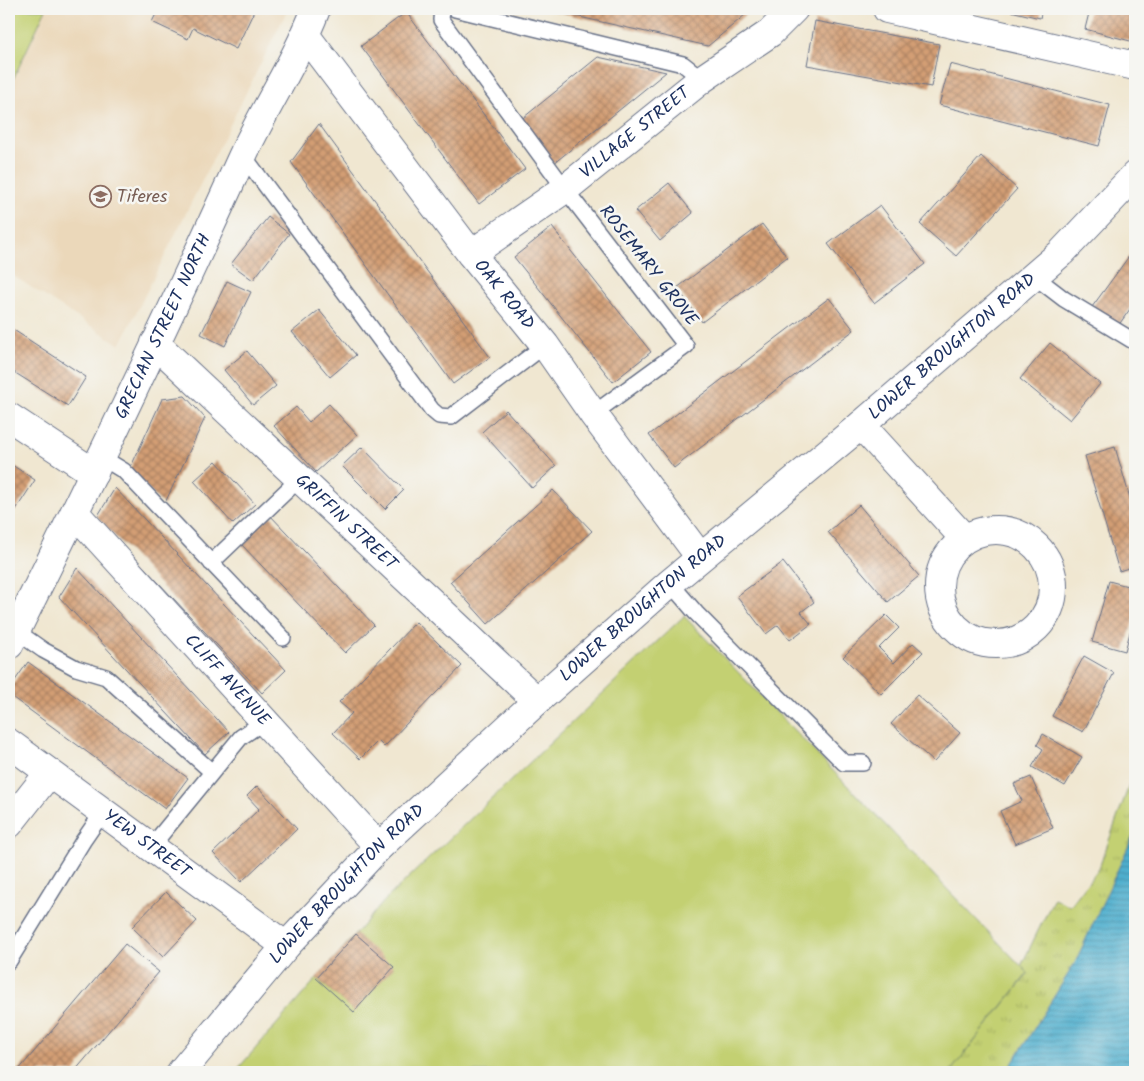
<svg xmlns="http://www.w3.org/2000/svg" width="1144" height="1081" viewBox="0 0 1144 1081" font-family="Kalam,sans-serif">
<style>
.built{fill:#ebd8ba}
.grass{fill:url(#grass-tufts);stroke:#6f8068}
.park{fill:#c3d072;stroke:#6f8068}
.water{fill:url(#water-rules);stroke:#356f96}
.building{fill:url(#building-cross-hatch)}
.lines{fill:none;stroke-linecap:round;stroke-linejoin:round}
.service-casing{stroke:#666f86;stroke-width:18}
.minor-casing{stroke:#666f86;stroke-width:30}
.service{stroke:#fff;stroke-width:15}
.minor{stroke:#fff;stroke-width:28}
.labels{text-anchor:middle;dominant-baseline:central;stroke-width:5;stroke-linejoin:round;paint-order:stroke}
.street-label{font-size:18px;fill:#1b2f5e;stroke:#f6f6f2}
.education-label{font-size:18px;fill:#785e54;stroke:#f6f6f2;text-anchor:start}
</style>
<defs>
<pattern id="grass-tufts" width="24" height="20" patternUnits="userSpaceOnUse" patternTransform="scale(1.25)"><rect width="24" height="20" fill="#c3d072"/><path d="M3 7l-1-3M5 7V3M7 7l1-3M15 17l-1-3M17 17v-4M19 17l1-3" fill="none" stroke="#a7b365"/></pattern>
<pattern id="water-rules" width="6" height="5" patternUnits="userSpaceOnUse" patternTransform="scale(1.25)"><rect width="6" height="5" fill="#4fafce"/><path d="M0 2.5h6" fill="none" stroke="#418faa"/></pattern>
<pattern id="building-cross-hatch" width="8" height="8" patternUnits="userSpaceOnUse" patternTransform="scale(1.25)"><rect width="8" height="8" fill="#d39e74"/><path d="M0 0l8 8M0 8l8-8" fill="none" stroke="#aa8162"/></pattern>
</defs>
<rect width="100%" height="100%" fill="#f6f6f2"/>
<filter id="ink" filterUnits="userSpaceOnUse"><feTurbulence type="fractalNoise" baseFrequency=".02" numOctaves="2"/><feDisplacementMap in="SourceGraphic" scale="10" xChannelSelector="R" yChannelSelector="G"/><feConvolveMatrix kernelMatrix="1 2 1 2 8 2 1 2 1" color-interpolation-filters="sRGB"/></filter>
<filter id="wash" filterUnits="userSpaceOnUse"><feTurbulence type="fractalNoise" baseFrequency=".0096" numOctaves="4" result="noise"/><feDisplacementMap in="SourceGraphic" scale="20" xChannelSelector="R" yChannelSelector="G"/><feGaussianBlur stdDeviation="1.12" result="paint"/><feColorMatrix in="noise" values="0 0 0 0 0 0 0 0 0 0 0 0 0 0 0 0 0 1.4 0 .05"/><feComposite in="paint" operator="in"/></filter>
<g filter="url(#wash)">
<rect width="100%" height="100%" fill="#f0e7d1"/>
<path class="built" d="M 46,9 L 288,9 L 120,345 L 9,273 L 9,88 Z"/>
<path class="grass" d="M 1135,769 L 1135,832 L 1075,963 L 1007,1072 L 950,1072 L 1028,974 L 1021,966 L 1054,898 L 1070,906 L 1099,868 Z"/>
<path class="park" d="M 9,9 L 46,9 L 9,88 Z
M 684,616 L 1028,973 L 950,1072 L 235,1072 L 386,899 Z"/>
<path class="water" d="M 1135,832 L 1135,1072 L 1007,1072 L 1075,963 Z"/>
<g id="blocks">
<path class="building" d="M 150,9 L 255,9 L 236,49 L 193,28 L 188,39 L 152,22 L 157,12 Z
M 544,9 L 752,9 L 708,46 Z
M 1002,9 L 1042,9 L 1040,18 Z
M 1090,9 L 1135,9 L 1134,42 L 1085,29 Z
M 406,12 L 525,169 L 479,204 L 361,46 Z
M 815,21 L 939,44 L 931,87 L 807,65 Z
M 598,57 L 666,72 L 553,164 L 518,122 Z
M 950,64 L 1110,105 L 1099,146 L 939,105 Z
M 319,124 L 490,357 L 453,384 L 291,162 Z
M 981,156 L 1017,189 L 956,256 L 920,224 Z
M 669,183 L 693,213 L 660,241 L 635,211 Z
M 880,205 L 925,264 L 874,303 L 828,244 Z
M 268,217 L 289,234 L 253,280 L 231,264 Z
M 762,224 L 787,257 L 702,322 L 677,288 Z
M 552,227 L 651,352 L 613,382 L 514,257 Z
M 1135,248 L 1135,302 L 1118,326 L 1092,307 Z
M 227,281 L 251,292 L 225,346 L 201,334 Z
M 829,298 L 854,330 L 674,468 L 649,435 Z
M 319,310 L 356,355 L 330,377 L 292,332 Z
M 9,327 L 86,377 L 68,406 L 9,369 Z
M 1050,343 L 1100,384 L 1070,420 L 1020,379 Z
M 247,351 L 276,386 L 253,405 L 224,370 Z
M 185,396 L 205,418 L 164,505 L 129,471 L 162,399 Z
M 329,404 L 357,435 L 316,472 L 274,426 L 296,407 L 309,422 Z
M 506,410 L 556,466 L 532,488 L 482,432 Z
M 362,447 L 404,490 L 385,509 L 342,466 Z
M 1115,447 L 1135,515 L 1135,566 L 1119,571 L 1085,456 Z
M 216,461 L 255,504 L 233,524 L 194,481 Z
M 9,463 L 35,480 L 15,511 L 9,507 Z
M 115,488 L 286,670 L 262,693 L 97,517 Z
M 553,490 L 592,531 L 488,624 L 450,582 Z
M 859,505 L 919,576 L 888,602 L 828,532 Z
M 269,514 L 374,625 L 345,653 L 240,543 Z
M 783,562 L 814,602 L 801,612 L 811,624 L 790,640 L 778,625 L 766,634 L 737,596 Z
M 77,568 L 229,732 L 205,754 L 59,597 Z
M 1109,581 L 1135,588 L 1135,614 L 1125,651 L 1092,642 Z
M 886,615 L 899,628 L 879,648 L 894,663 L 913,643 L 923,652 L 881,694 L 843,657 Z
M 416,622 L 462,666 L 384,747 L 378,741 L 360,759 L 333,733 L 352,713 L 339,702 Z
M 1084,656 L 1114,673 L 1083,732 L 1052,716 Z
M 28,662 L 188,778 L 165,809 L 9,695 L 9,689 Z
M 917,695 L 960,733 L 934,762 L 891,724 Z
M 1043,734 L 1082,757 L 1065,786 L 1032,767 L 1043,749 L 1037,745 Z
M 1031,777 L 1053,828 L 1015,844 L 1000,811 L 1022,801 L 1014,784 Z
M 257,786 L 297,829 L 241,882 L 213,853 L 259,809 L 247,796 Z
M 166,892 L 197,921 L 163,957 L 132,927 Z
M 356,934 L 394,967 L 354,1012 L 316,978 Z
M 125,944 L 159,972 L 74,1072 L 17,1072 Z"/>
</g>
</g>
<g filter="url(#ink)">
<use href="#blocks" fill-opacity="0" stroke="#666f86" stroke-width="1"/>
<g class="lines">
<defs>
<path id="service" d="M 442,9 L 441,20 L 565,189 L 686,346 L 593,414
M 455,9 L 683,64 L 702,79
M 243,155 L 432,410 L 439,416 L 451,417 L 545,345
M 1034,276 L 1064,299 L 1135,342
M 101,457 L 124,471 L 283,638
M 211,563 L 299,479
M 670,583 L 696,613 L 844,763 L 863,763
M 16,631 L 43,650 L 76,668 L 106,677 L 212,772
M 151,847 L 241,737 L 265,721
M 9,961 L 83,841 L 103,812"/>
<g id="minor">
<path d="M 887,9 L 1135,66"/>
<path id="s1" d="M 306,36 L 471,254 L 545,345 L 593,414 L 700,557"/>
<path id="s2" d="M 471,254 L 565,189 L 702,79 L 770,33 L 794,9"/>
<path id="s3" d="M 155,343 L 537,701"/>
<path d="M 9,417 L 94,473"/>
<path d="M 861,425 L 964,538"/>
<path id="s4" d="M 75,513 L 379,847"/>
<circle cx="996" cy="587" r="57"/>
<path id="s5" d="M 9,645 C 89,484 168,321 242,157 C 265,107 296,61 316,9"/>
<path id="s6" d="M 9,743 L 286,946"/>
<path d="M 9,824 L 49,773"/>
<path id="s7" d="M 181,1072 L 286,946 L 379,847 L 537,701 L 670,583 L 861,425 L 1062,252 L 1135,175"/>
</g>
</defs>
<use href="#service" class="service-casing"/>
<use href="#minor" class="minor-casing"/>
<use href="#service" class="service"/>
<use href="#minor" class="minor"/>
</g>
</g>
<defs>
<symbol id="school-ring" viewBox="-11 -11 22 22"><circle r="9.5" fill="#f6f6f2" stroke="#8d6e63" stroke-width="1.5"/><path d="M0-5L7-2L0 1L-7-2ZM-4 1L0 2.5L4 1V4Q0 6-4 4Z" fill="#8d6e63"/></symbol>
</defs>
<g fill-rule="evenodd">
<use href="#school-ring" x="88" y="184" width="25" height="25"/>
</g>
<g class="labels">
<g class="street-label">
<text stroke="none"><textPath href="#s2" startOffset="204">VILLAGE STREET</textPath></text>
<text transform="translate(648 266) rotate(52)">ROSEMARY GROVE</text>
<text stroke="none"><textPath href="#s1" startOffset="326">OAK ROAD</textPath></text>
<text stroke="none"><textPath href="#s5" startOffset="354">GRECIAN STREET NORTH</textPath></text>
<text stroke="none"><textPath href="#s7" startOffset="1061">LOWER BROUGHTON ROAD</textPath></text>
<text stroke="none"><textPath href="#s3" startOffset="262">GRIFFIN STREET</textPath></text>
<text stroke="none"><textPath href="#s7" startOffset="656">LOWER BROUGHTON ROAD</textPath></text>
<text stroke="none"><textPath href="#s4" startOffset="226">CLIFF AVENUE</textPath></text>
<text stroke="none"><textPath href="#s6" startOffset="171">YEW STREET</textPath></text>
<text stroke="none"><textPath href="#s7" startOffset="251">LOWER BROUGHTON ROAD</textPath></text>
</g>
<g class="education-label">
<text x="117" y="197">Tiferes</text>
</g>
</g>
<rect width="1144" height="1081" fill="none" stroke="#f6f6f2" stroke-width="30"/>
</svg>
